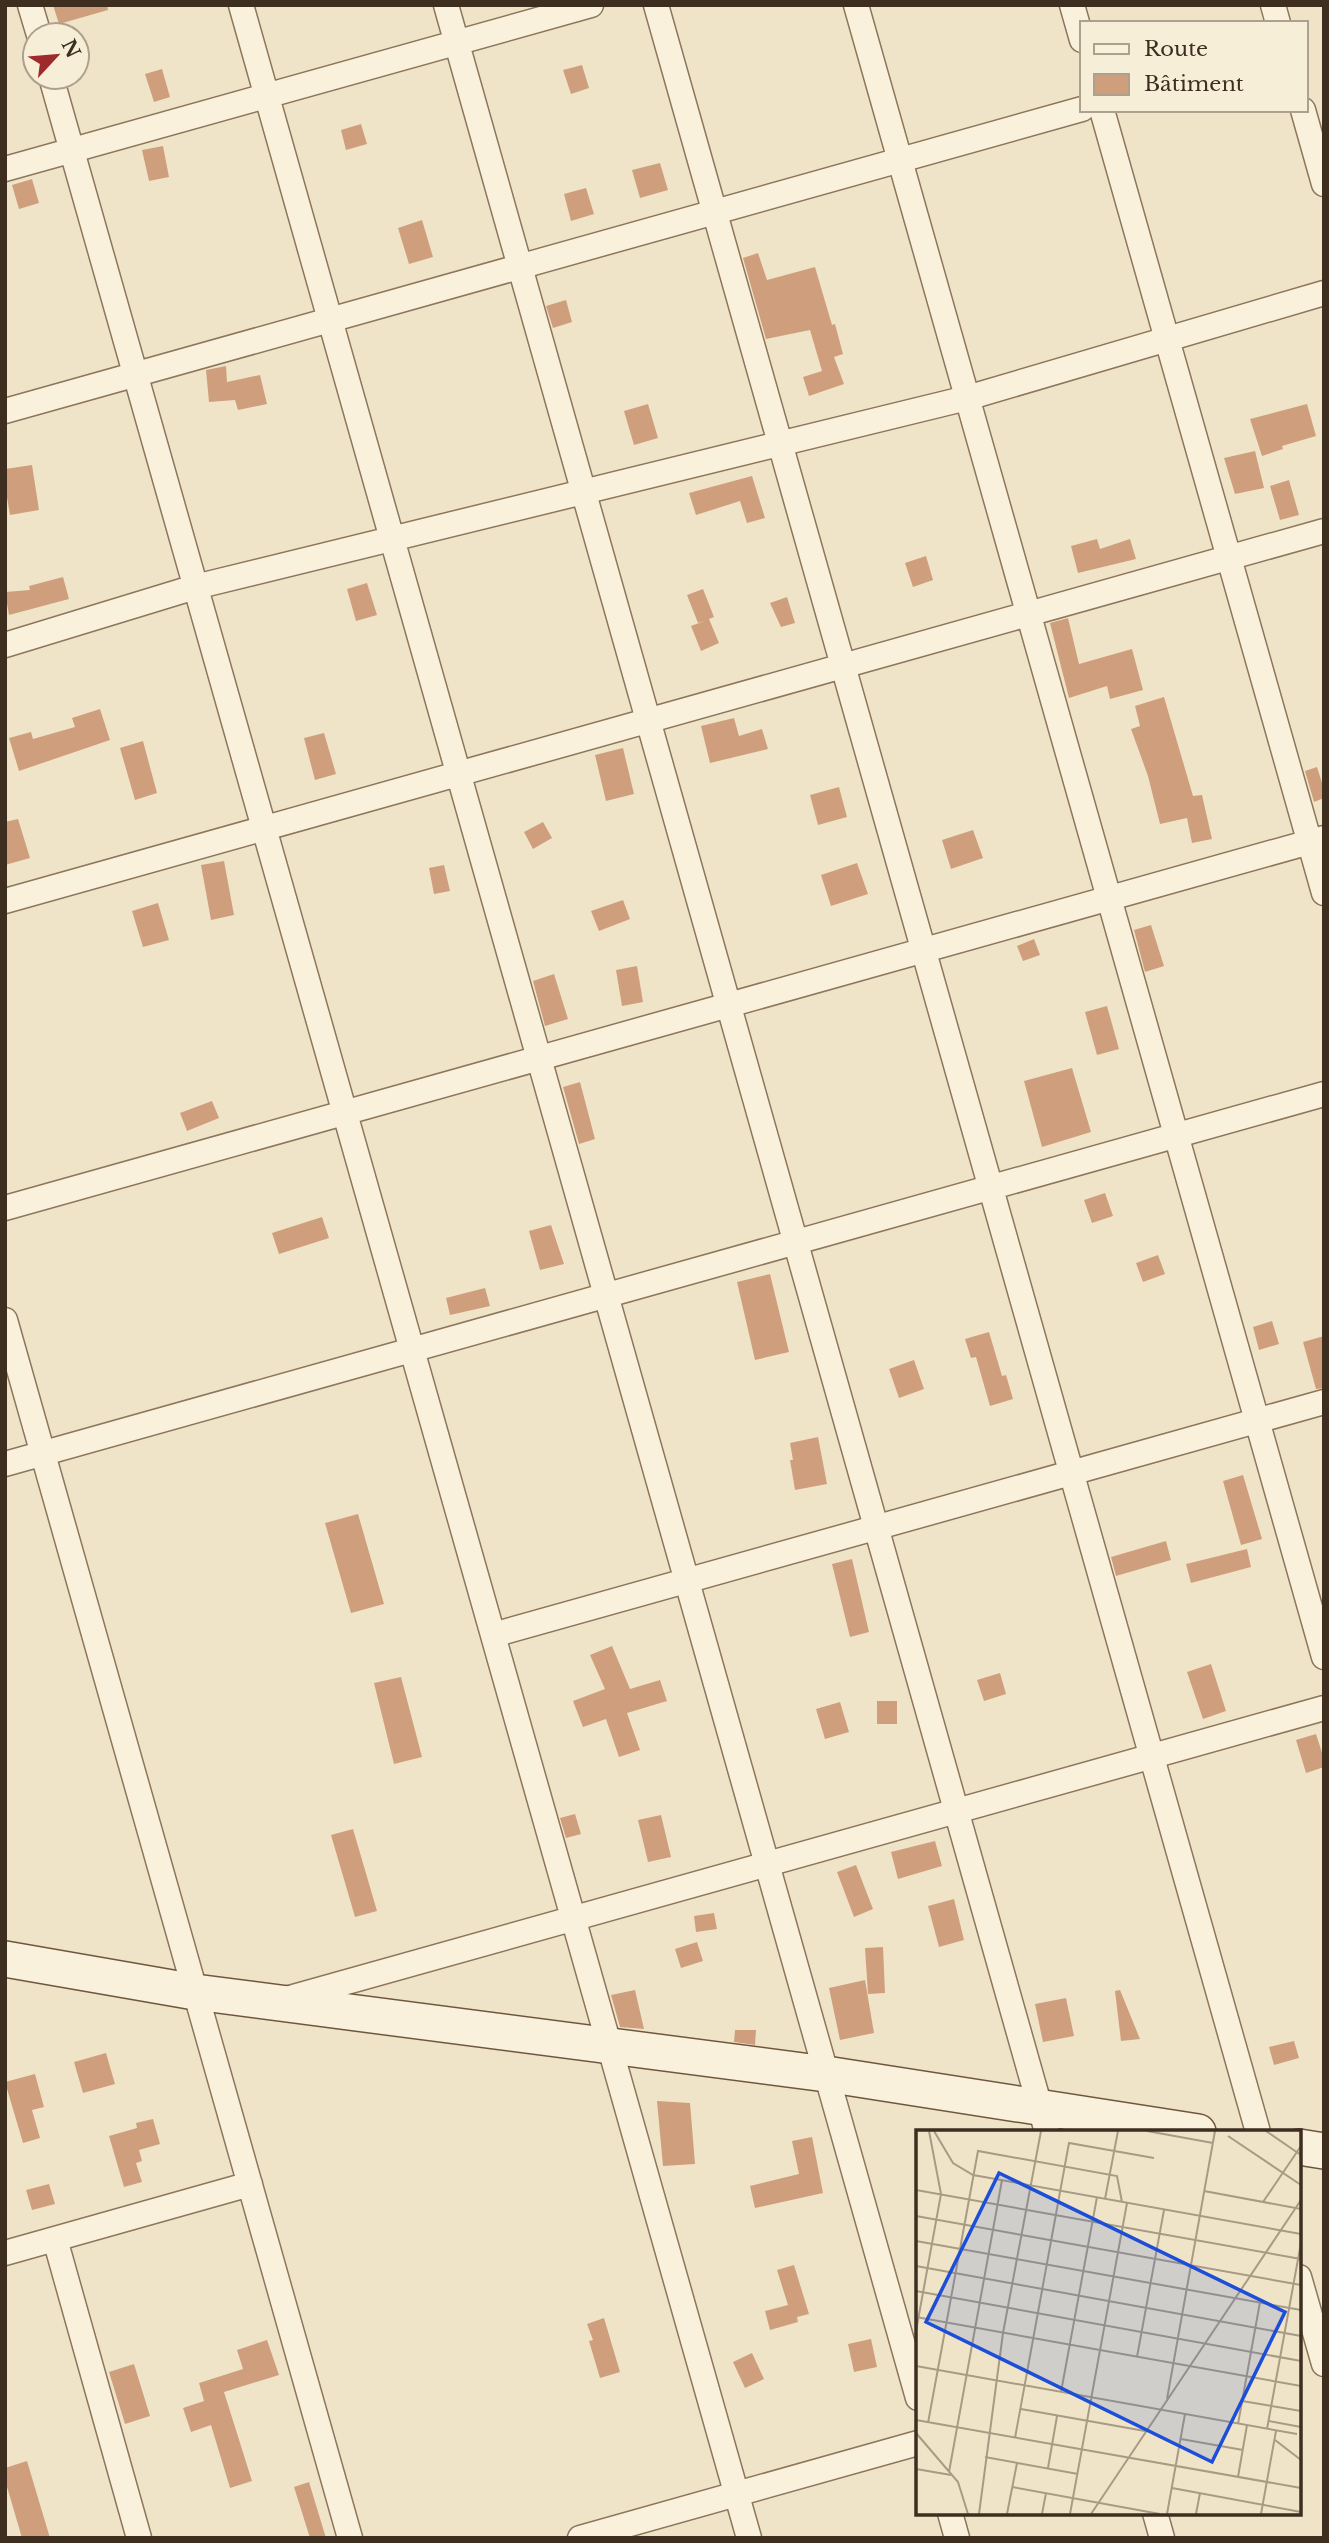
<svg xmlns="http://www.w3.org/2000/svg" width="1329" height="2543" viewBox="0 0 1329 2543" font-family="'Libre Baskerville',serif">
<style>
.building{fill:#cf9f7d}
.lines{fill:none;stroke-linecap:round;stroke-linejoin:round}
.street-casing{stroke:#8d765c;stroke-width:27}
.secondary-casing{stroke:#6f573f;stroke-width:38}
.street{stroke:#faf1dc;stroke-width:24}
.secondary{stroke:#faf1dc;stroke-width:35}
.inset-road{fill:none;stroke:#a89b85;stroke-width:2}
.view{fill:#1d4ed8;fill-opacity:0.15;stroke:#1d4ed8;stroke-width:3.5}
.inset-edge{fill:none;stroke:#3d2e20;stroke-width:3.5}
</style>
<rect width="100%" height="100%" fill="#f0e4c8"/>
<path class="building" d="M 53,5 L 107,5 L 108,10 L 59,24 Z
M 582,65 L 589,88 L 571,94 L 563,70 Z
M 162,69 L 170,97 L 154,102 L 145,74 Z
M 361,124 L 367,144 L 346,150 L 341,130 Z
M 163,146 L 169,177 L 149,181 L 142,150 Z
M 660,163 L 668,190 L 640,198 L 632,170 Z
M 32,179 L 39,203 L 19,209 L 12,185 Z
M 586,188 L 594,214 L 571,221 L 564,194 Z
M 422,220 L 433,257 L 409,264 L 398,228 Z
M 758,253 L 767,280 L 815,267 L 832,325 L 835,324 L 843,354 L 834,357 L 844,384 L 809,396 L 803,377 L 822,371 L 810,330 L 766,339 L 743,258 Z
M 566,300 L 572,322 L 553,328 L 546,306 Z
M 226,366 L 227,382 L 260,375 L 267,404 L 238,410 L 235,400 L 209,402 L 206,370 Z
M 648,404 L 658,438 L 634,445 L 624,411 Z
M 1307,404 L 1316,436 L 1282,446 L 1283,449 L 1262,456 L 1250,419 Z
M 1255,451 L 1264,488 L 1235,494 L 1224,458 Z
M 32,465 L 39,510 L 10,515 L 5,486 L 5,469 Z
M 752,476 L 765,518 L 747,523 L 740,501 L 696,515 L 689,493 Z
M 1289,480 L 1299,515 L 1280,520 L 1270,486 Z
M 1097,539 L 1100,549 L 1130,539 L 1136,559 L 1078,573 L 1071,546 Z
M 926,556 L 933,580 L 913,587 L 905,563 Z
M 63,577 L 69,599 L 9,615 L 5,592 L 30,590 L 29,586 Z
M 367,583 L 377,615 L 356,621 L 347,589 Z
M 703,589 L 714,617 L 709,619 L 719,643 L 701,651 L 691,626 L 707,620 L 698,623 L 687,595 Z
M 787,597 L 795,623 L 781,627 L 770,603 Z
M 1068,618 L 1079,664 L 1132,649 L 1143,690 L 1110,699 L 1107,686 L 1069,698 L 1050,623 Z
M 1164,697 L 1193,796 L 1202,795 L 1212,839 L 1192,843 L 1187,818 L 1160,824 L 1148,776 L 1131,729 L 1140,726 L 1135,706 Z
M 100,709 L 110,740 L 19,771 L 9,738 L 31,732 L 33,739 L 75,727 L 72,718 Z
M 734,718 L 739,736 L 762,729 L 768,749 L 710,763 L 701,726 Z
M 324,733 L 336,774 L 315,780 L 304,738 Z
M 143,741 L 157,793 L 135,800 L 120,748 Z
M 623,748 L 634,794 L 606,801 L 595,755 Z
M 1317,767 L 1324,789 L 1324,798 L 1314,802 L 1305,771 Z
M 839,787 L 847,817 L 818,825 L 810,795 Z
M 18,819 L 30,858 L 5,865 L 5,822 Z
M 543,822 L 552,838 L 533,849 L 524,832 Z
M 973,830 L 983,858 L 951,869 L 942,840 Z
M 224,861 L 234,915 L 211,920 L 201,865 Z
M 857,863 L 868,894 L 831,906 L 821,875 Z
M 444,865 L 450,891 L 434,894 L 429,868 Z
M 623,900 L 630,919 L 599,931 L 591,911 Z
M 158,903 L 169,940 L 143,947 L 132,911 Z
M 1151,925 L 1164,966 L 1145,972 L 1134,930 Z
M 1034,939 L 1040,955 L 1023,961 L 1017,946 Z
M 637,966 L 643,1002 L 622,1006 L 616,970 Z
M 554,974 L 568,1019 L 545,1026 L 533,981 Z
M 1107,1006 L 1119,1049 L 1097,1055 L 1085,1012 Z
M 1072,1068 L 1091,1132 L 1042,1147 L 1024,1081 Z
M 580,1082 L 595,1139 L 579,1144 L 563,1087 Z
M 212,1101 L 219,1118 L 187,1131 L 180,1113 Z
M 1105,1193 L 1113,1216 L 1092,1223 L 1084,1200 Z
M 322,1217 L 329,1238 L 279,1254 L 272,1233 Z
M 551,1225 L 564,1264 L 540,1270 L 529,1231 Z
M 1158,1255 L 1165,1274 L 1143,1282 L 1136,1263 Z
M 770,1274 L 789,1352 L 755,1360 L 737,1282 Z
M 485,1288 L 490,1306 L 450,1315 L 446,1298 Z
M 1272,1321 L 1279,1344 L 1259,1350 L 1253,1327 Z
M 989,1332 L 1002,1376 L 1006,1375 L 1013,1399 L 990,1406 L 976,1357 L 971,1358 L 965,1339 Z
M 1324,1336 L 1324,1388 L 1316,1389 L 1303,1342 Z
M 914,1360 L 924,1389 L 899,1398 L 889,1369 Z
M 818,1437 L 827,1484 L 795,1490 L 790,1460 L 793,1460 L 790,1443 Z
M 1243,1475 L 1262,1539 L 1241,1545 L 1223,1481 Z
M 358,1514 L 384,1604 L 351,1613 L 325,1523 Z
M 1166,1541 L 1171,1560 L 1116,1576 L 1111,1557 Z
M 1247,1549 L 1251,1567 L 1191,1583 L 1186,1564 Z
M 852,1559 L 869,1632 L 850,1637 L 832,1564 Z
M 612,1646 L 630,1689 L 660,1680 L 667,1701 L 627,1713 L 640,1750 L 619,1757 L 606,1719 L 583,1727 L 573,1701 L 605,1689 L 590,1655 Z
M 1211,1664 L 1226,1711 L 1203,1719 L 1187,1672 Z
M 1000,1673 L 1006,1694 L 984,1701 L 977,1680 Z
M 401,1677 L 422,1757 L 394,1764 L 374,1683 Z
M 877,1701 L 897,1701 L 897,1724 L 877,1724 Z
M 840,1702 L 849,1732 L 825,1739 L 816,1709 Z
M 1316,1734 L 1324,1759 L 1324,1767 L 1306,1773 L 1296,1740 Z
M 575,1814 L 581,1834 L 566,1838 L 560,1818 Z
M 661,1815 L 671,1857 L 648,1862 L 638,1820 Z
M 353,1829 L 377,1911 L 355,1917 L 331,1835 Z
M 935,1841 L 942,1866 L 898,1879 L 891,1852 Z
M 856,1865 L 873,1909 L 854,1917 L 837,1872 Z
M 954,1899 L 964,1940 L 939,1947 L 928,1906 Z
M 714,1913 L 717,1929 L 696,1932 L 694,1916 Z
M 697,1942 L 703,1961 L 681,1968 L 675,1949 Z
M 883,1947 L 885,1993 L 868,1994 L 865,1948 Z
M 865,1980 L 874,2033 L 840,2040 L 829,1988 Z
M 635,1990 L 644,2029 L 620,2027 L 611,1995 Z
M 1120,1990 L 1140,2039 L 1121,2041 L 1115,1991 Z
M 1066,1998 L 1074,2036 L 1043,2042 L 1035,2004 Z
M 735,2030 L 756,2030 L 755,2045 L 734,2042 Z
M 1294,2041 L 1299,2058 L 1274,2065 L 1269,2047 Z
M 106,2053 L 115,2084 L 83,2093 L 74,2062 Z
M 35,2074 L 44,2107 L 32,2110 L 40,2138 L 23,2143 L 5,2082 Z
M 657,2101 L 690,2103 L 695,2164 L 663,2166 Z
M 153,2119 L 160,2144 L 139,2150 L 142,2161 L 136,2163 L 142,2182 L 124,2187 L 109,2136 L 137,2128 L 136,2123 Z
M 812,2137 L 823,2193 L 755,2208 L 750,2186 L 799,2174 L 792,2141 Z
M 49,2184 L 55,2204 L 32,2210 L 26,2190 Z
M 794,2265 L 809,2314 L 797,2317 L 798,2322 L 770,2330 L 765,2311 L 788,2305 L 777,2270 Z
M 604,2318 L 620,2372 L 600,2378 L 589,2341 L 593,2340 L 587,2324 Z
M 871,2339 L 877,2367 L 854,2372 L 848,2344 Z
M 267,2340 L 279,2375 L 224,2392 L 252,2481 L 230,2488 L 211,2425 L 191,2432 L 183,2408 L 204,2401 L 199,2383 L 243,2369 L 237,2350 Z
M 752,2353 L 764,2379 L 745,2388 L 733,2362 Z
M 134,2364 L 150,2416 L 125,2424 L 109,2372 Z
M 27,2461 L 50,2538 L 22,2538 L 5,2480 L 5,2468 Z
M 309,2482 L 326,2538 L 310,2538 L 294,2487 Z"/>
<g class="lines">
<defs>
<path id="street" d="M 30,5 L 39,35
M 241,5 L 918,2398
M 446,5 L 1047,2132
M 656,5 L 1258,2132
M 856,5 L 1324,1657
M 1072,5 L 1082,40
M 1273,5 L 1278,23
M 51,77 L 749,2538
M 1102,110 L 1324,893
M 1303,110 L 1324,184
M 5,169 L 591,5
M 5,411 L 1082,109
M 5,645 L 195,587 L 967,398 L 1324,293
M 5,901 L 1324,531
M 5,1208 L 1324,838
M 5,1320 L 350,2538
M 5,1464 L 1324,1094
M 493,1635 L 1324,1402
M 286,1999 L 1324,1708
M 55,2239 L 139,2538
M 5,2253 L 250,2184
M 1299,2277 L 1324,2364
M 950,2513 L 957,2538
M 1155,2513 L 1162,2538
M 580,2538 L 918,2443"/>
<path id="secondary" d="M 5,1959 L 195,1992 L 826,2074 L 1198,2132
M 1299,2147 L 1324,2151"/>
</defs>
<use href="#street" class="street-casing"/>
<use href="#secondary" class="secondary-casing"/>
<use href="#street" class="street"/>
<use href="#secondary" class="secondary"/>
</g>
<g transform="translate(916 2130)">
<rect width="385" height="385" fill="#f0e4c8"/>
<path class="inset-road" d="M 18,1 L 37,33 L 57,45 L 385,104M 231,1 L 297,13M 350,1 L 385,25M 312,6 L 385,55M 0,60 L 385,129M 288,61 L 385,79M 189,69 L 202,1M 347,72 L 385,16M 0,86 L 385,155M 0,111 L 385,180M 0,136 L 385,206M 0,161 L 385,231M 0,187 L 385,256M 0,201 L 25,64 L 13,1M 221,227 L 248,80M 0,236 L 381,304M 145,262 L 181,67M 251,269 L 299,1M 326,271 L 385,281M 105,279 L 229,301M 0,290 L 385,358M 353,291 L 385,297M 12,293 L 62,21 L 201,46 L 206,72M 322,294 L 344,172M 351,299 L 385,113M 0,303 L 42,352 L 52,384M 99,308 L 153,13 L 238,28M 265,309 L 327,320M 359,310 L 385,330M 69,327 L 162,344M 132,338 L 141,286M 0,339 L 35,345M 33,342 L 86,50M 322,347 L 331,295M 96,357 L 244,384M 256,358 L 385,382M 63,384 L 87,203 L 125,1M 91,384 L 101,333M 126,384 L 130,363M 154,384 L 211,73M 175,384 L 385,70M 251,384 L 269,284M 280,384 L 284,363M 345,384 L 360,301"/>
<path class="view" d="M 83,43 L 369,182 L 296,332 L 10,192 Z"/>
<rect width="385" height="385" class="inset-edge"/>
</g>
<rect width="1329" height="2543" fill="none" stroke="#3d2e20" stroke-width="14"/>
<rect x="1080" y="21" width="228" height="91" fill="#f7eed8" stroke="#ada18e" stroke-width="2"/>
<rect x="1094" y="44" width="35" height="10" fill="#faf1dc" stroke="#ada18e" stroke-width="2"/>
<text x="1144" y="56" font-size="21" fill="#3d2e20">Route</text>
<rect x="1094" y="74" width="35" height="21" fill="#cf9f7d" stroke="#ada18e" stroke-width="2"/>
<text x="1144" y="91" font-size="21" fill="#3d2e20">Bâtiment</text>
<g transform="translate(56 56) rotate(64)"><circle r="33" fill="#f7eed8" stroke="#ada18e" stroke-width="2"/>
<path d="M0-5L12 26L0 18L-12 26Z" fill="#9e2a2b"/>
<text y="-10" font-size="19" font-weight="bold" text-anchor="middle" fill="#3d2e20">N</text>
</g>
</svg>
